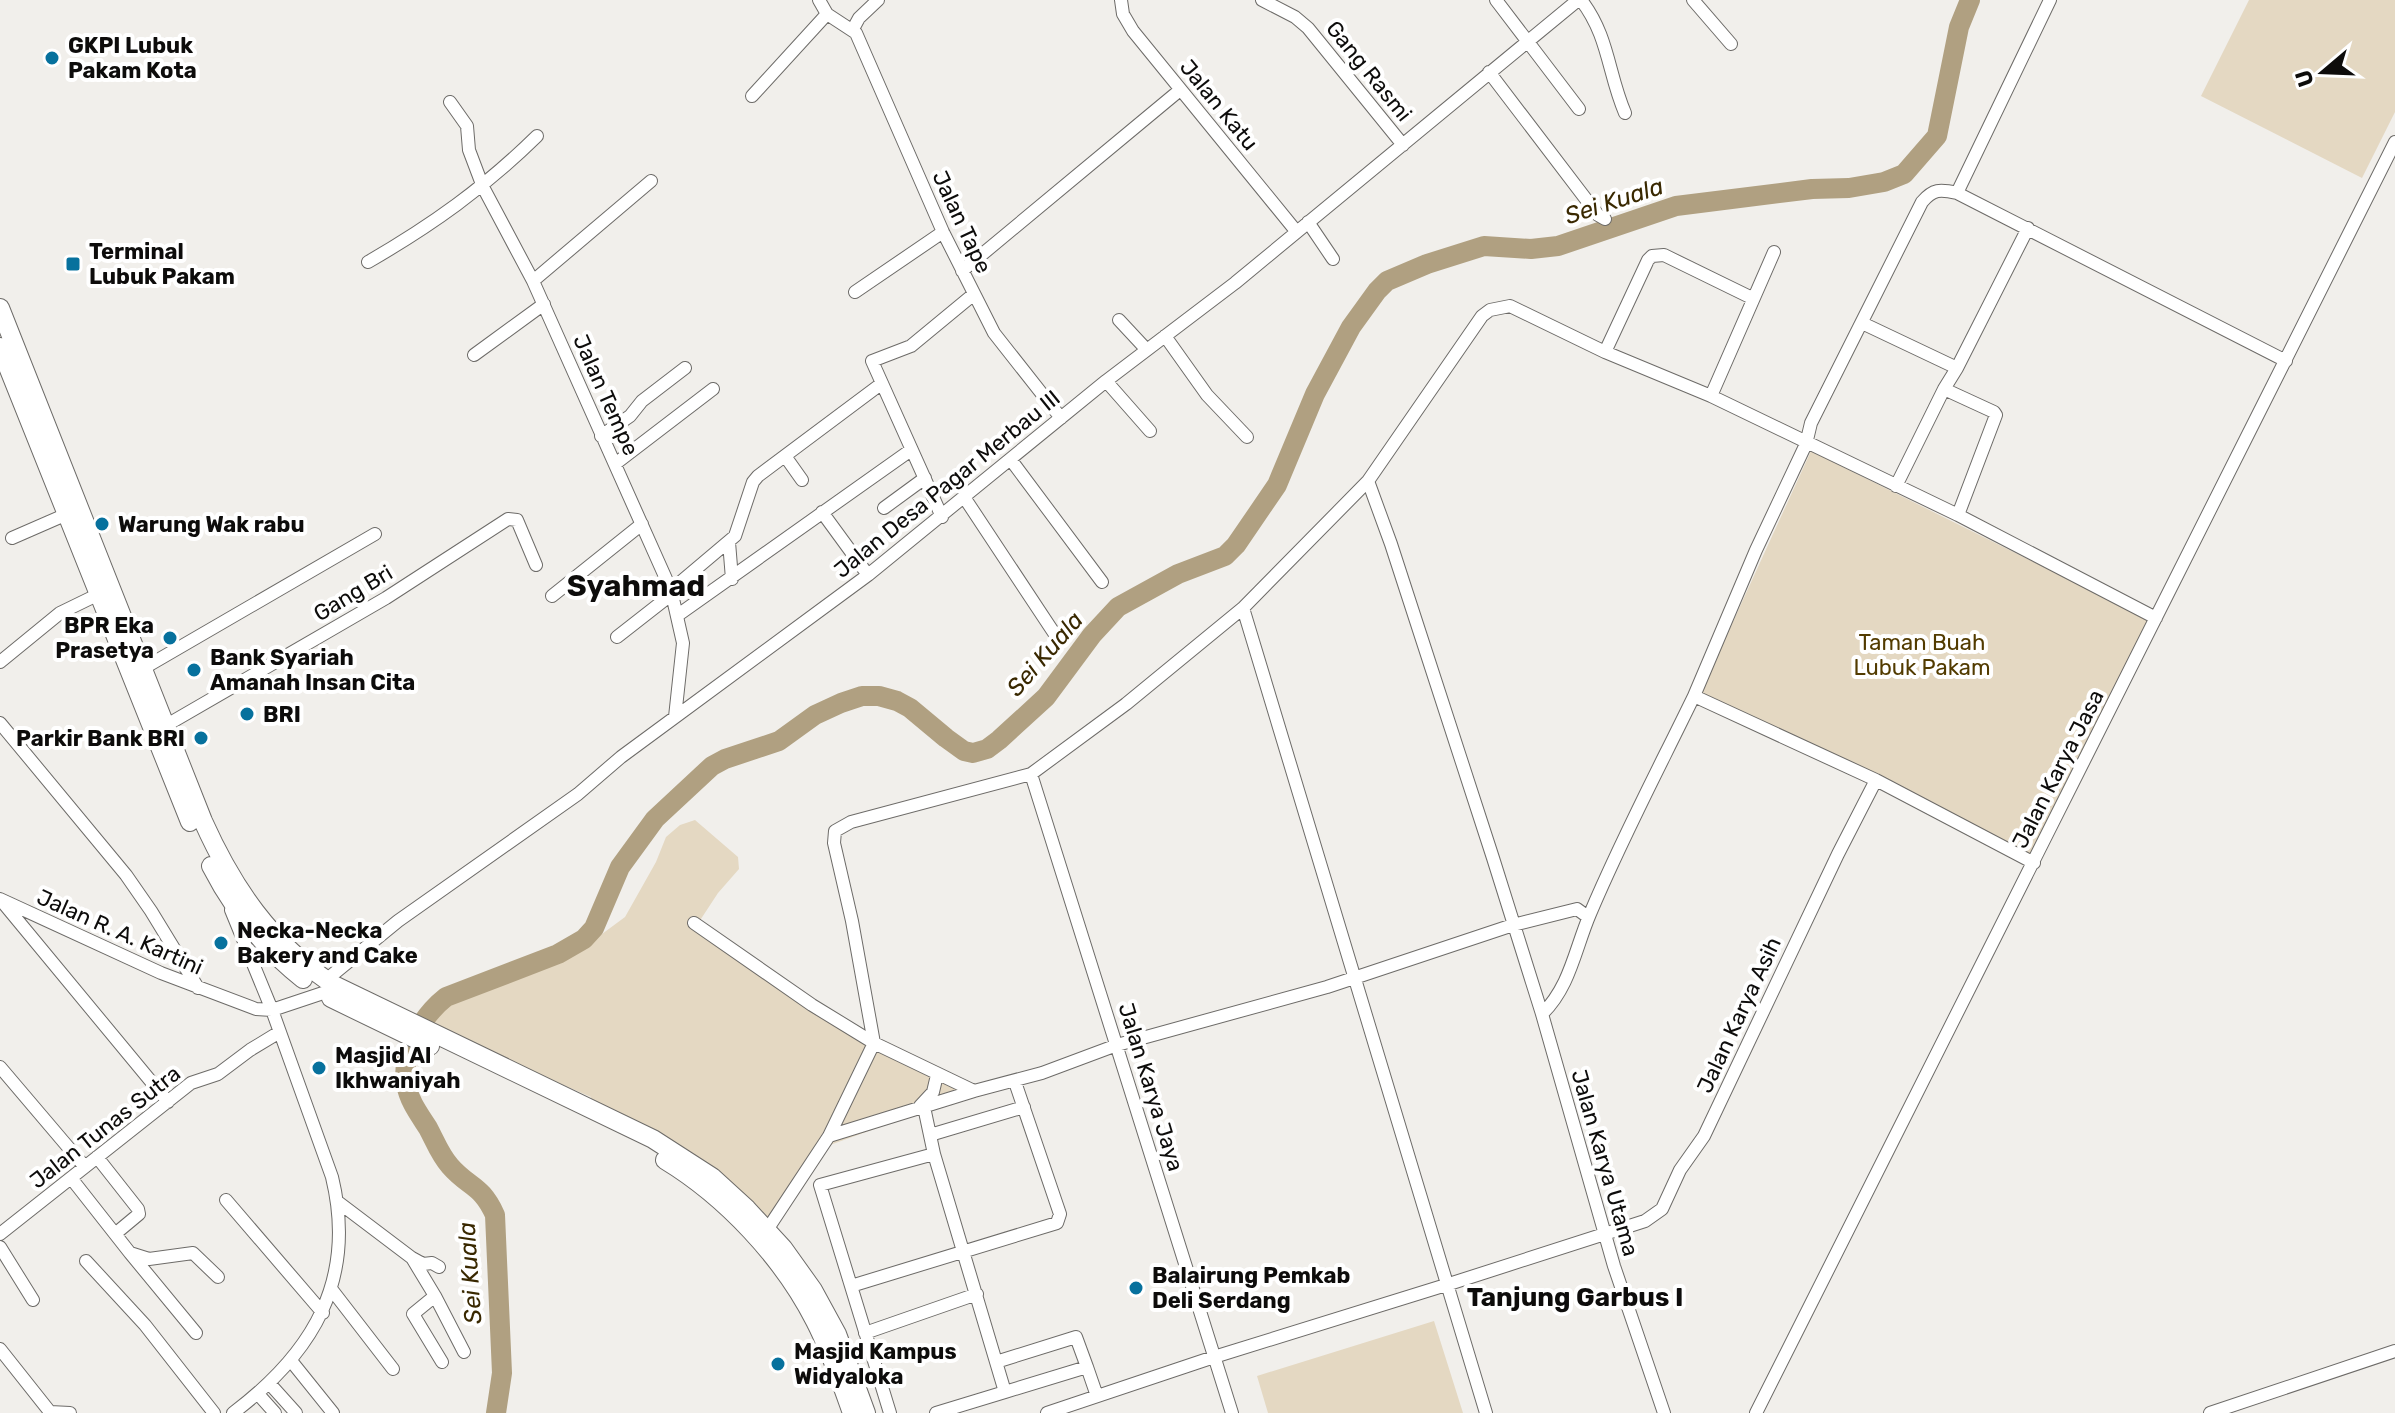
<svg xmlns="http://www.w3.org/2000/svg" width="2395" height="1413" viewBox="0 0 2395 1413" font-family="Rubik,sans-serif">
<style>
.green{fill:#e4d8c2}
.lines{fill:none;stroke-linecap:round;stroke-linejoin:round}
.river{stroke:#b0a081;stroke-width:20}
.minor-casing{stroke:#6d6b68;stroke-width:14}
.highway-casing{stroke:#6d6b68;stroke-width:20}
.minor{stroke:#fff;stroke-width:12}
.highway{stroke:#fff;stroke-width:18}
.poi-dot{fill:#07719d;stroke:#fff;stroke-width:3}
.labels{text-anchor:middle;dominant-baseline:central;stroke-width:8;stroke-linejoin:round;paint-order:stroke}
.poi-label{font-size:22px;font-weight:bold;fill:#0d0c0b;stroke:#fff;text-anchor:start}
.street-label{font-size:22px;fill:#0d0c0b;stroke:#fff}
.park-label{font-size:22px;fill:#523b00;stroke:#fff}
.water-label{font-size:24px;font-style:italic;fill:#392800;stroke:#fff}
.quarter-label{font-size:26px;font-weight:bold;fill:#0d0c0b;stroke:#fff}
.district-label{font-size:30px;font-weight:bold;fill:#0d0c0b;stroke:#fff}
</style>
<rect width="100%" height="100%" fill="#f1efeb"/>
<path class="green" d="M 2249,0 L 2395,0 L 2395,112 L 2362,178 L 2201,96 Z
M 1811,451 L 2150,620 L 2032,857 L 1700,694 Z
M 695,820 L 738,857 L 739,869 L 718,893 L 695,928 L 869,1043 L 972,1094 L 816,1150 L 766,1224 L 589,1104 L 591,1097 L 443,1033 L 432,1023 L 447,1005 L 544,964 L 602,934 L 625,917 L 656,862 L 666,837 L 680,825 Z
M 1434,1321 L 1463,1413 L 1268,1413 L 1257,1376 Z"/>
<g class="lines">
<path class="river" d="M 496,1413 L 502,1373 L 495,1215 C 481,1184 469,1188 450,1166 C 440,1155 435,1141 428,1128 C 419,1114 409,1101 406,1084 C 401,1051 422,1016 446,997 L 558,954 L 584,939 L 594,928 L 620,867 L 655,819 L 712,766 L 725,759 L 779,741 L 815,715 L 841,703 L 862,696 L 879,696 L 897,701 L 910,708 L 946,738 L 964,751 L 973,753 L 987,749 L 999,740 L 1046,697 L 1092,635 L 1118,607 L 1178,574 L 1225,556 L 1236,545 L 1277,485 L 1315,394 L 1351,327 L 1377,291 L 1387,281 L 1427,264 L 1484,246 L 1531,249 L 1558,246 L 1676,206 L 1812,189 L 1849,188 L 1884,182 L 1904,174 L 1937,136 L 1959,27 L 1970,0"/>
<defs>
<path id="minor" d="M 819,0 L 827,14 L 856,33 L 943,232 L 994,333 L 1061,418
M 1121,0 L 1123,14 L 1133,31 L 1296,231
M 1262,0 L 1295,17 L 1308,28 L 1403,145
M 1496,0 L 1579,109
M 1581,0 C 1609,36 1608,74 1625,113
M 1693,0 L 1731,44
M 853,29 L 859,18 L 878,0
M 1489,72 L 1598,215 L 1605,219
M 752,96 L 827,14
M 450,102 L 467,126 L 469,150 L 483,187 L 533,281 L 671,590 L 683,643 L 675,717
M 1957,193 L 2286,361
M 1308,222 L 1333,259
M 368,262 C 432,225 484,188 537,136
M 962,271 L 1180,90
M 533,281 L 651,181
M 855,292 L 943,232
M 1119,320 L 1146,349
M 1862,323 L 1957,368 L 2028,228
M 1165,336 L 1207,395 L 1247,437
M 1605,352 L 1648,260 L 1652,256 L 1664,255 L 1752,298
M 474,355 L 544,304
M 1106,381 L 1150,431
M 1944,389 L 1994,412 L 1996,415 L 1958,515
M 1711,396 L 1774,252
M 601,436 L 630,416 L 642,401 L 685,368
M 785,456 L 802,480
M 1011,460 L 1102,582
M 615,464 L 713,389
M 1368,481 L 1391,544 L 1493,858 L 1542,1014 L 1614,1266 L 1664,1413
M 1896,486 L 1944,389 L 1957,368
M 964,497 L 1058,639
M 884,508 L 925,478
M 822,512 L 868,575
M 942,517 L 872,361 L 911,346 L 974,294
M 12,538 L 67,514
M 729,542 L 732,579
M 671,590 L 735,536 L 753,482 L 758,476 L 881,384
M 552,596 L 642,524
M 1243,608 L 1486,1413
M 678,615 L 911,450
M 617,637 L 672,594
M 0,662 L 60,613 L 99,594
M 144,668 L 375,534
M 0,723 L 126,875 L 151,911 L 198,988
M 165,726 L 386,598 L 508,519 L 517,520 L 536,565
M 1031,774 L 1232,1413
M 2034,863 L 1876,780 L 1694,696 L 1756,550 L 1806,444 L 1811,423 L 1922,202 C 1933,189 1940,189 1957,193 L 2050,0
M 0,899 L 161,973 L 256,1009 L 272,1010 L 323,993
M 5,905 L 168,1102
M 231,910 L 272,1010 L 332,1177 C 357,1280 313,1353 233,1413
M 694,923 L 812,1005 L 874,1043 L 974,1091
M 326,980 L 398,921 L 578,794 L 621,757 L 868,575 L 1106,381 L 1235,283 L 1578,0
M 1542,1014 C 1570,987 1575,949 1590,914 C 1621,840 1659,768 1694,696
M 0,1067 L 85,1167
M 920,1106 L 933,1092 L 937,1075
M 924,1107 L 934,1154 L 1005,1392 L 1087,1367 L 1076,1337 L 996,1362
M 930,1135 L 1024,1107
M 829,1136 L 974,1091 L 1042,1073 L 1117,1045 L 1327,987 L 1513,925 L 1577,909 L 1588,917
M 97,1157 L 138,1209 L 139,1214 L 115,1234
M 71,1178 L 130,1253 L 149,1259 L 193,1253 L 218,1277
M 226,1200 L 323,1313
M 338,1202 L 412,1258 L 423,1264 L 432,1263 L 439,1267
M 767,1230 L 829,1136 L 874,1043 L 852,921 L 834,843 L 835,831 L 851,822 L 1031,774 L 1126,704 L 1243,608 L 1368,481 L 1482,316 L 1490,310 L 1510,306 L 1605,352 L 1711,396 L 1958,515 L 2156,618
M 0,1234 L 191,1083 L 218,1074 L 250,1050 L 278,1033
M 0,1247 L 33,1300
M 130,1253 L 196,1333
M 412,1258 L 435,1296 L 413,1314 L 442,1362
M 86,1261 L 145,1325 L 214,1413
M 851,1286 L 1057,1223 L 1060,1214 L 1015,1082
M 332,1290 L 393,1369
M 435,1296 L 464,1352
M 865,1333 L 977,1294
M 0,1349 L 50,1412 L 70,1413
M 292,1362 L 333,1413
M 1087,1367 L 1097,1396
M 269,1383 L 296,1413
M 258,1394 L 275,1413
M 890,1413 L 820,1185 L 934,1154
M 936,1413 L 1005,1392
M 1047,1413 L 1214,1357 L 1446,1285 L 1645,1221 L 1662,1209 L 1680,1170 L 1704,1136 L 1838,854 L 1876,780
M 1756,1413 L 2395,142
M 2210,1413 L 2395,1351"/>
<path id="highway" d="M 0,308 L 203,821 C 233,888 270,942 332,984 L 653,1139 L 712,1177 L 747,1209 L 783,1248 L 813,1290 L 837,1334 L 866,1413
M 0,347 L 190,822
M 211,866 C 234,911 264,948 303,979
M 331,998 L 430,1046
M 665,1160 C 726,1197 783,1258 815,1321 C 830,1350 841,1382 852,1413"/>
</defs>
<use href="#minor" class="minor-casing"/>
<use href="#highway" class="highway-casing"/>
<use href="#minor" class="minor"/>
<use href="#highway" class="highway"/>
</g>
<g class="poi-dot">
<circle cx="52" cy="58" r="8"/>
<rect x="65" y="256" width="16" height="16" rx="4"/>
<circle cx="102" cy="524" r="8"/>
<circle cx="170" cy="638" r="8"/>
<circle cx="194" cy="670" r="8"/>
<circle cx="247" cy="714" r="8"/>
<circle cx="201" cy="738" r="8"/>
<circle cx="221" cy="943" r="8"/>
<circle cx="319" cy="1068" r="8"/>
<circle cx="1136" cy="1288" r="8"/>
<circle cx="778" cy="1364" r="8"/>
</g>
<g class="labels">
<g class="poi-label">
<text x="68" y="45">GKPI Lubuk<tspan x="68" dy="25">Pakam Kota</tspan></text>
<text x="89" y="251">Terminal<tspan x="89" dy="25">Lubuk Pakam</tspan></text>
<text x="118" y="524">Warung Wak rabu</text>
<text x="154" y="625" text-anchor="end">BPR Eka<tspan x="154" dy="25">Prasetya</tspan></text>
<text x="210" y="657">Bank Syariah<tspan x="210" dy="25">Amanah Insan Cita</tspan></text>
<text x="263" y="714">BRI</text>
<text x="185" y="738" text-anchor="end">Parkir Bank BRI</text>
<text x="237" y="930">Necka-Necka<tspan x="237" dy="25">Bakery and Cake</tspan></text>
<text x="335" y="1055">Masjid Al<tspan x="335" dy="25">Ikhwaniyah</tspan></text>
<text x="1152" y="1275">Balairung Pemkab<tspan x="1152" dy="25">Deli Serdang</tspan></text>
<text x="794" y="1351">Masjid Kampus<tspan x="794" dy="25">Widyaloka</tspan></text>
</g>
<g class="street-label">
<text transform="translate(1369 71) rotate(51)">Gang Rasmi</text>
<text transform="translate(1219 105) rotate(51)">Jalan Katu</text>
<text transform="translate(962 222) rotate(65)">Jalan Tape</text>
<text transform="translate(606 395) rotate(66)">Jalan Tempe</text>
<text transform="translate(947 484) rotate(-39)">Jalan Desa Pagar Merbau III</text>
<text transform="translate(353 593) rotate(-31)">Gang Bri</text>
<text transform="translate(2058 769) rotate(-63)">Jalan Karya Jasa</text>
<text transform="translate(120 932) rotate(24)">Jalan R. A. Kartini</text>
<text transform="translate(1739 1015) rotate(-65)">Jalan Karya Asih</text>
<text transform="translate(1151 1087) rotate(73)">Jalan Karya Jaya</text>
<text transform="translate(105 1127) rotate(-38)">Jalan Tunas Sutra</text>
<text transform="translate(1605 1163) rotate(74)">Jalan Karya Utama</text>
</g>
<g class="park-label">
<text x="1922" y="642">Taman Buah<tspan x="1922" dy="25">Lubuk Pakam</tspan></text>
</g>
<g class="water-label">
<text transform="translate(1614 201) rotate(-18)">Sei Kuala</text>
<text transform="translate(1045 654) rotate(-49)">Sei Kuala</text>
<text transform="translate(470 1273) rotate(-94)">Sei Kuala</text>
</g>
<g class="quarter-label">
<text x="1575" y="1297">Tanjung Garbus I</text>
</g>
<g class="district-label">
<text x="636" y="586">Syahmad</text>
</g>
</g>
<g transform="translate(2323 72) rotate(251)" stroke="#ffffff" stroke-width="6" paint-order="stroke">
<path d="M0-6L14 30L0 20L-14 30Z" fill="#0d0c0b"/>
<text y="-12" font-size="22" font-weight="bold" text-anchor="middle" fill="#0d0c0b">U</text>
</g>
</svg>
